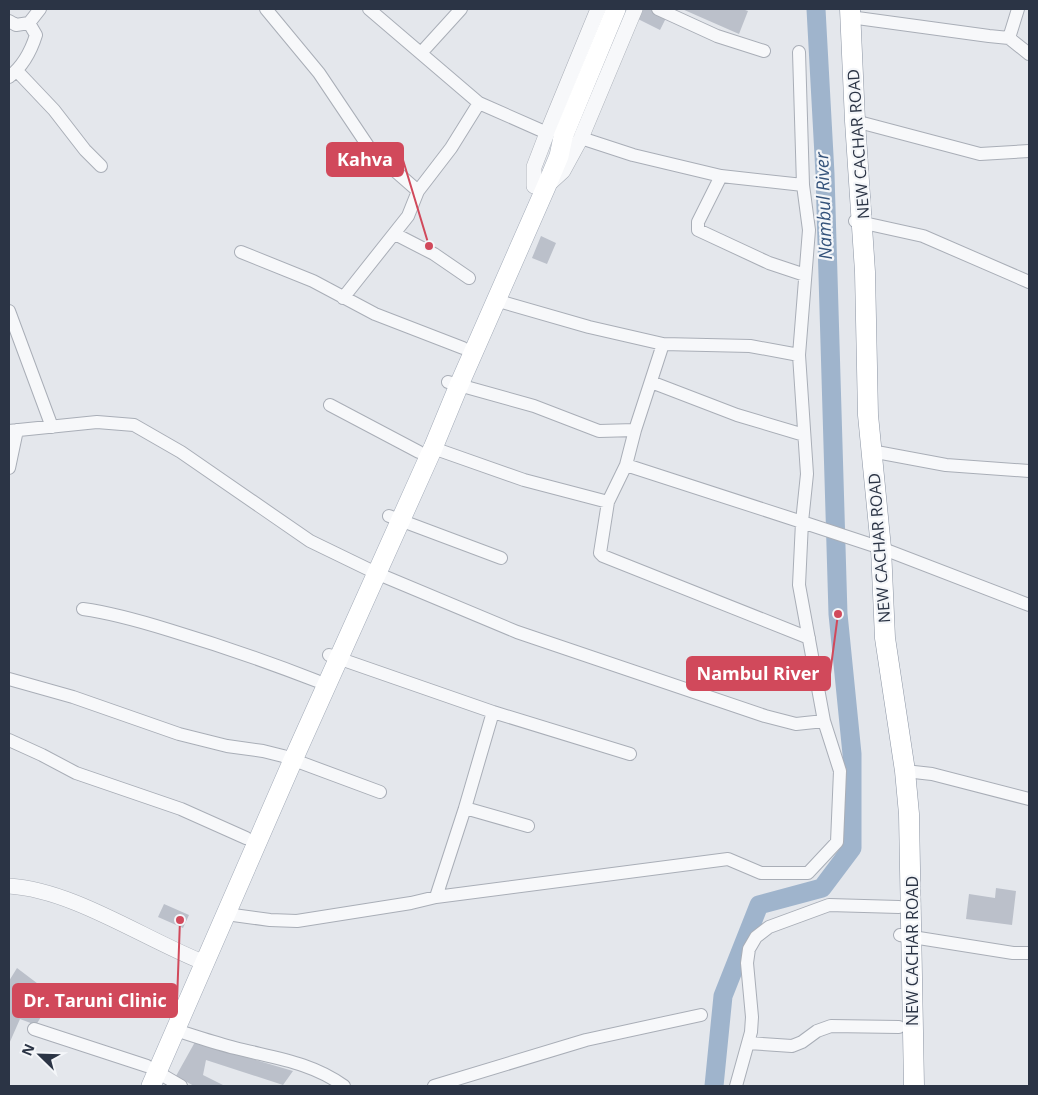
<svg xmlns="http://www.w3.org/2000/svg" width="1038" height="1095" viewBox="0 0 1038 1095" font-family="'Open Sans',sans-serif">
<style>
.lines{fill:none;stroke-linecap:round;stroke-linejoin:round}
.river{stroke:#9fb4cc;stroke-width:19}
.building{fill:#bbc0ca}
.minor-casing{stroke:#a9aeb7;stroke-width:14}
.tertiary-casing{stroke:#a9aeb7;stroke-width:16}
.primary-casing{stroke:#a3abb8;stroke-width:20}
.trunk-casing{stroke:#8b94a3;stroke-width:21}
.minor{stroke:#f7f8fa;stroke-width:12}
.tertiary{stroke:#f7f8fa;stroke-width:15}
.primary{stroke:#fff;stroke-width:19}
.trunk{stroke:#fff;stroke-width:20}
.labels{text-anchor:middle;dominant-baseline:central;stroke-width:4.5;stroke-linejoin:round;paint-order:stroke}
.street-label{font-size:16px;fill:#2b3445;stroke:#f4f6f9}
.water-label{font-size:18px;font-style:italic;fill:#34527a;stroke:#f4f6f9}
.leader{fill:none;stroke:#d1495b;stroke-width:2}
.callout-dot{fill:#d1495b;stroke:#f4f6f9;stroke-width:2}
.callout{fill:#d1495b;stroke:#d1495b;stroke-width:2}
.callout-label{font-size:18px;text-anchor:middle;font-weight:bold;fill:#fff}
</style>
<rect width="100%" height="100%" fill="#e4e7ec"/>
<g class="lines">
<path class="river" d="M 714,1086 L 723,996 L 759,905 L 822,888 L 852,848 L 852,754 L 838,614 L 825,174 L 816,9"/>
</g>
<path class="building" d="M 638,9 L 649,9 L 666,18 L 660,30 L 634,17 Z
M 682,9 L 742,9 L 748,11 L 739,34 Z
M 541,236 L 556,243 L 547,264 L 532,258 Z
M 996,888 L 1016,891 L 1012,925 L 966,919 L 969,894 L 995,898 Z
M 164,904 L 189,915 L 183,928 L 158,917 Z
M 17,968 L 54,996 L 36,1025 L 20,1019 L 9,1044 L 9,981 Z
M 195,1042 L 293,1071 L 283,1085 L 206,1060 L 203,1075 L 225,1086 L 194,1086 L 176,1076 Z"/>
<g class="lines">
<defs>
<path id="minor" d="M 266,9 L 319,73 L 370,149 L 418,191
M 369,9 L 479,103 L 547,133
M 658,9 L 717,36 L 764,51
M 850,17 L 989,36 L 1009,38 L 1029,54
M 9,21 L 16,25 L 29,23
M 1009,38 L 1018,9
M 799,52 L 803,185
M 421,53 L 461,9
M 17,71 L 54,110 L 85,150 L 101,166
M 9,77 C 22,67 31,51 36,35 L 29,23 L 40,9
M 855,121 L 980,154 L 1029,151
M 581,138 L 633,155 L 721,176 L 803,185 L 809,230 L 799,355
M 721,176 L 698,222 L 698,230 L 769,263 L 805,275
M 855,221 L 923,236 L 1029,282
M 395,234 L 434,254 L 469,278
M 241,252 L 313,281 L 375,314 L 463,348
M 343,298 L 408,216 L 418,191 L 451,148 L 479,103
M 9,311 L 52,427
M 663,344 L 750,346 L 799,355 L 807,474 L 802,522 L 881,548 L 1029,605
M 448,382 L 534,406 L 599,431 L 635,430 L 663,344 L 589,327 L 495,300
M 651,382 L 737,415 L 804,435
M 330,405 L 419,452
M 9,431 L 97,422 L 134,425 L 181,452 L 310,541 L 376,573 L 517,632 L 765,716 L 796,724 L 824,721
M 871,451 L 946,465 L 1029,471
M 626,465 L 635,430
M 9,468 L 17,430
M 608,502 L 600,553 L 603,556 L 809,638
M 389,516 L 501,558
M 83,609 C 112,613 140,621 169,630 C 219,645 268,662 317,681
M 329,655 L 493,712
M 9,679 L 73,697 L 179,734 L 227,746 L 263,751 L 283,756 L 380,792
M 9,740 L 42,755 L 76,773 L 181,809 L 246,838
M 905,771 L 932,774 L 1029,799
M 465,808 L 528,826
M 436,897 L 465,808 L 493,712 L 630,754
M 226,914 L 270,920 L 297,921 L 411,903 L 436,897 L 728,859 L 761,873 L 808,873 L 837,842 L 840,771 L 824,721 L 799,585 L 802,522 L 626,465 L 608,502 L 524,480 L 433,448
M 900,935 L 1013,953 L 1029,953
M 34,1029 L 147,1066
M 175,1030 C 195,1036 215,1043 235,1048 C 274,1058 311,1062 344,1086
M 748,1043 L 792,1046 L 802,1042 L 817,1031 L 831,1026 L 899,1027
M 157,1072 L 181,1086
M 434,1086 L 586,1040 L 701,1015
M 736,1086 L 751,1032 L 752,1017 L 747,963 L 749,949 L 756,937 L 769,927 L 829,905 L 899,907"/>
<path id="tertiary" d="M 551,182 L 563,171 L 581,138 L 635,9
M 534,186 L 534,167 L 547,133 L 598,9
M 9,886 C 73,890 144,939 205,963"/>
<path id="primary" d="M 151,1086 L 293,760 L 433,448 L 459,385 L 546,187 L 559,156 L 563,137 L 616,9"/>
<path id="trunk" d="M 850,9 L 855,121 L 865,272 L 868,415 L 881,548 L 885,638 L 905,771 L 909,814 L 914,1086"/>
</defs>
<use href="#minor" class="minor-casing"/>
<use href="#tertiary" class="tertiary-casing"/>
<use href="#primary" class="primary-casing"/>
<use href="#trunk" class="trunk-casing"/>
<use href="#minor" class="minor"/>
<use href="#tertiary" class="tertiary"/>
<use href="#primary" class="primary"/>
<use href="#trunk" class="trunk"/>
</g>
<g class="labels">
<g class="street-label">
<text transform="translate(858 144) rotate(-94)">NEW CACHAR ROAD</text>
<text transform="translate(879 548) rotate(-94)">NEW CACHAR ROAD</text>
<text transform="translate(912 951) rotate(-90)">NEW CACHAR ROAD</text>
</g>
<g class="water-label">
<text transform="translate(823 206) rotate(-92)">Nambul River</text>
</g>
</g>
<path class="leader" d="M429 246L403 160M838 614L830 674M180 920L177 1001"/>
<g class="callout-dot">
<circle cx="429" cy="246" r="5"/>
<circle cx="838" cy="614" r="5"/>
<circle cx="180" cy="920" r="5"/>
</g>
<g class="callout">
<rect x="327" y="143" width="76" height="33" rx="5"/>
<rect x="687" y="657" width="143" height="33" rx="5"/>
<rect x="13" y="984" width="164" height="33" rx="5"/>
</g>
<g class="callout-label">
<text x="365" y="166">Kahva</text>
<text x="758" y="680">Nambul River</text>
<text x="95" y="1007">Dr. Taruni Clinic</text>
</g>
<rect width="1038" height="1095" fill="none" stroke="#2b3445" stroke-width="20"/>
<g transform="translate(40 1055) rotate(293)" stroke="#f4f6f9" stroke-width="4" paint-order="stroke">
<path d="M0-4L9 19L0 12L-9 19Z" fill="#2b3445"/>
<text y="-8" font-size="14" font-weight="bold" text-anchor="middle" fill="#2b3445">N</text>
</g>
</svg>
